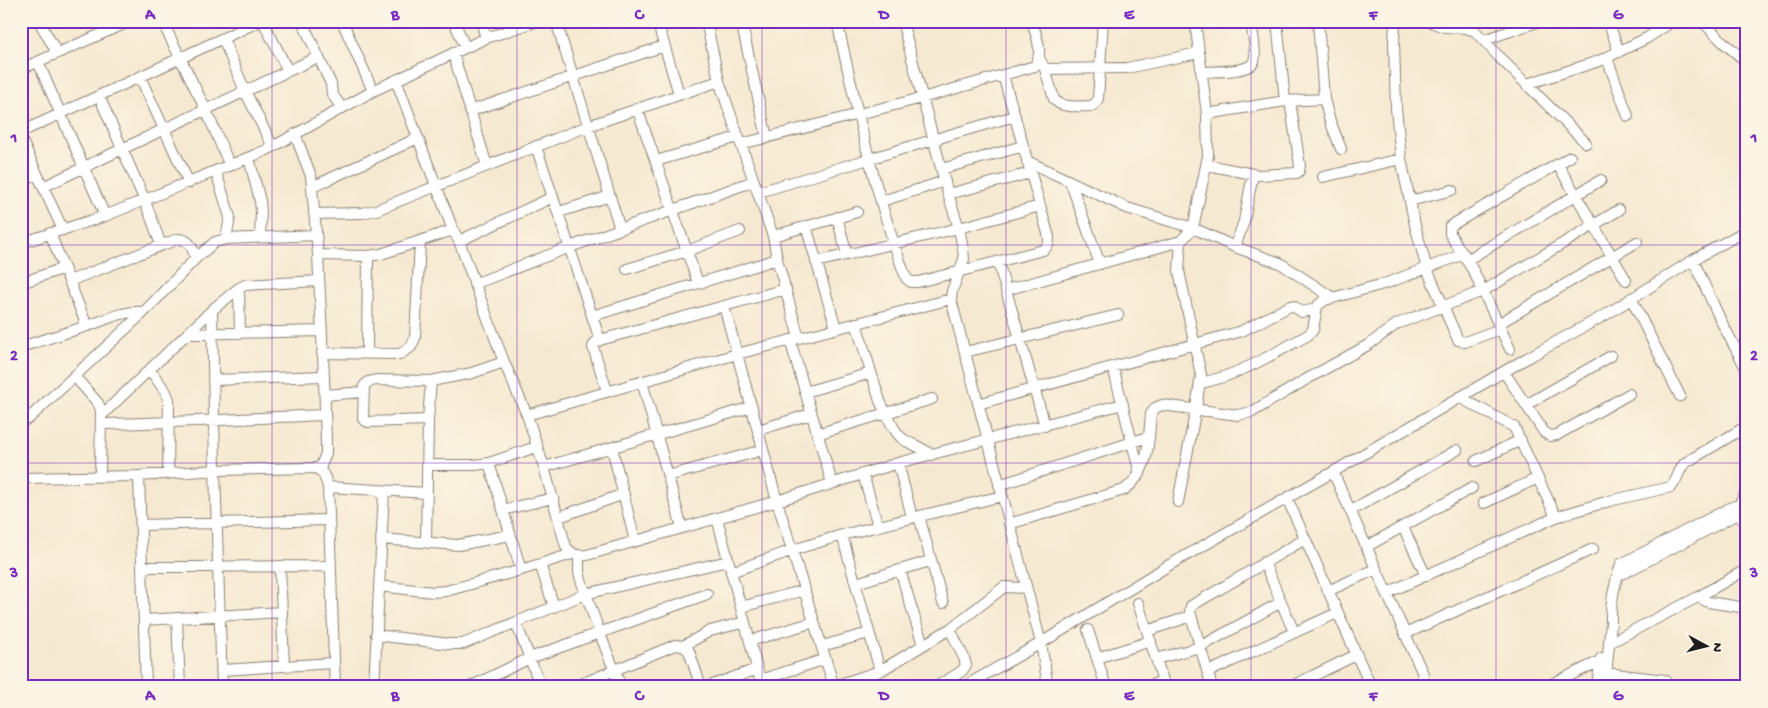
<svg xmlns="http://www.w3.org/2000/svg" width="1768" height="708" viewBox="0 0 1768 708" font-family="'Gochi Hand',sans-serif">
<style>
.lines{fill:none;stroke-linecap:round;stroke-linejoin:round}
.minor-casing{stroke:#898276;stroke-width:12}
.minor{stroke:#fff;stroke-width:10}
.grid{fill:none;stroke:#7b2cbf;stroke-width:1;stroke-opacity:0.55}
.neatline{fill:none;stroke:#7b2cbf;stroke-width:2}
.grid-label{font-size:16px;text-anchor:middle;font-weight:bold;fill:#7b2cbf}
</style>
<rect width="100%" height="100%" fill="#fcf5e5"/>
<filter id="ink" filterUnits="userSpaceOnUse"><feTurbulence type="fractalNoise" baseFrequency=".02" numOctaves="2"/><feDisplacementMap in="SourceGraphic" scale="10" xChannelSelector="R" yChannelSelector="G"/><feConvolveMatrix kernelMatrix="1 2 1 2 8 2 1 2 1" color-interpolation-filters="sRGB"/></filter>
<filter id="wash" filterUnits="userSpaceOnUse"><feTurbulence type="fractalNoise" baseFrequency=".0096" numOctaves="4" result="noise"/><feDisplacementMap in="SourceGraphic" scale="20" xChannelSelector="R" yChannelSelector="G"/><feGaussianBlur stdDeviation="1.12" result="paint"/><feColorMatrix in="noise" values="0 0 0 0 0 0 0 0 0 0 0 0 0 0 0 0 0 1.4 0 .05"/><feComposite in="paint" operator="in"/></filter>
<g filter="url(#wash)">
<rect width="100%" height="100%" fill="#f6e9d1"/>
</g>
<g filter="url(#ink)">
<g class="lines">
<defs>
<path id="minor" d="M 39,21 L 57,53
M 162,21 L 206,110 L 230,166
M 263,21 L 288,71
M 302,21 L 331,84 L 332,94 L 342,108
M 342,21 L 373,91
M 454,21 L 465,47
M 481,21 L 486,38
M 556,21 L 620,229
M 657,21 L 679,94
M 706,21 L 719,81 L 773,236 L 777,259 L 799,338
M 741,21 L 767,138
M 837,21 C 856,107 875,195 906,278 L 911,282 L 918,282 L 1043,250 C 1049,246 1049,243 1049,237 L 1003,75
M 902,21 L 948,194 L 959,228 L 963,249 L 964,259 L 952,291 L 951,299 L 1041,643 L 1048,687
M 1277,21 L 1285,101
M 1318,21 L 1324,99 L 1329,118 L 1341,149
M 1395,21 L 1394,44 L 1396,108 L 1401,159 L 1415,225 L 1427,269 L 1458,340 L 1465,342 L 1500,329
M 1429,21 L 1444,27 L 1466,28 L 1475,31 L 1499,57 L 1586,143
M 1608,21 L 1619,52
M 1702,21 L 1724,43 L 1747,62
M 223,39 L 245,91 L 273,147
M 1484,40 L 1540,21
M 453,53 L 487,166
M 1039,58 L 1045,69 L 1054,99 C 1061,109 1080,106 1091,106 L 1095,104 L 1098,99 L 1103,21
M 1607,58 L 1628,116
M 38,62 L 105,216
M 21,69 L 131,21
M 1045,69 L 1127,68 L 1198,53
M 1201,72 C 1212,71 1250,73 1254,61 C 1257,54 1252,30 1251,21
M 140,77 L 189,183
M 396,80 L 453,230 L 459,241 L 504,362 L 527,415 L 544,467 L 566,547 C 573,555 577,556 587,555 L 777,501 L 898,463 L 1123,404
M 1527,84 L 1599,61 L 1647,38 L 1673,21
M 99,96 L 145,201 L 161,245
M 637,108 L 698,283
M 470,111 L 664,46
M 1207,114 L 1285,101 L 1324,99
M 21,132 L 260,21
M 295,134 L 311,176 L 318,255 L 324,376 L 326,443 L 326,453 L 320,469
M 21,139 L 63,230
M 741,144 L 922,98 L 1035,66 C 1044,51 1036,37 1032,21
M 536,146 L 600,340
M 249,158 L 260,201 L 261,212 L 260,237
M 656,161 L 738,137
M 1027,161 L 1127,208 L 1193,228 L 1235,247 L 1280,263 L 1333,298
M 1207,165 L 1258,175 L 1297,173 L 1299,171 L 1300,166 L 1290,101
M 1558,165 L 1626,280
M 942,169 L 1023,146
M 216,172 L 230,217 L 226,239
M 1323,177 L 1401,159
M 21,180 L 37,174
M 1070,181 L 1100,264
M 43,187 L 122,149 L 318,57
M 312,187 L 418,138
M 759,192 C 844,167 929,140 1015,116
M 948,194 L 1031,173
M 882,201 L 945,181
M 1410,201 L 1452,190
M 559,212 L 610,196
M 314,214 L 362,213 L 376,210 L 588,126 L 719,81
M 837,217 L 847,255
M 806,226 L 836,328
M 50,233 L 87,326
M 773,236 L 857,212
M 459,241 L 553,197
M 21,243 L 105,216 L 267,150 L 373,91 L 486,38 L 538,21
M 1235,247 L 1244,221 L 1253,174
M 318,255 L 368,256 L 381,254 L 453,230
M 1467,260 L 1601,180
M 1693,260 L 1721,321 L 1747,370
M 816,262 L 959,228 L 1040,206
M 998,262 L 1045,426
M 627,269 L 687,251 L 740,231
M 69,281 L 178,239 C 190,239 192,248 196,258
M 21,283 L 64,268
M 474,284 L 570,247 L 754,181
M 239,288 L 240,333
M 1006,290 L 1181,241 L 1193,228 L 1208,156 L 1207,114 L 1195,21
M 1631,298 L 1680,396
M 724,306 L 777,501 L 834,687
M 212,310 L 215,470 L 222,687
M 592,316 L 777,259
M 856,323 L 880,401 C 885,411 894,433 903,439 C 912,445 922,447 931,455
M 1498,324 L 1637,242
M 187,334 L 321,331
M 790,340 L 832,483
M 21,347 C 42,340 63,334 84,327 C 104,321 122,310 144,312
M 1510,349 L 1474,272 L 1450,234 L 1450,226 L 1570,157
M 965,352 L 1118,315
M 322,353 L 400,354 L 411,347 L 415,338 L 420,242
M 367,354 L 368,256
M 1113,367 L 1140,474
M 150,370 L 166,392 L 169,400 L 168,473
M 1504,372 L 1544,432 L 1550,436 L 1557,435 L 1629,394
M 74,376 L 98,403 L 101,410 L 100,476
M 213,380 L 324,376
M 642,381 L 682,528
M 1201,383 C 1240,375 1273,354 1308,335 L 1313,330 L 1317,306 L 1325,300 L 1387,283 L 1464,254
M 607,391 L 593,347 L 595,343 L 600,340 L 786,289
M 805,392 L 871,373
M 325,395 L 364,392
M 1459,397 L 1514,427 L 1556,517
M 978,404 L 1242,331 L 1290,306 L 1293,306 L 1302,312 L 1316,309
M 1526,405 L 1611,356
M 102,415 L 212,310 L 239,288 L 245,285 L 319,281
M 527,415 L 737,354 L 951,299
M 428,420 L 368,422 L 363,419 L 364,386 L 368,382 L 376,380 L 431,381 L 472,373 L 504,362
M 21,422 L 28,419 L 144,312 L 196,258 L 215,242 L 226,239 L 316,235
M 102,424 C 176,423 250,418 325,415
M 758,430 L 811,414
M 817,434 L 932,399
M 612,448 L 635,541
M 1476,461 L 1521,440
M 489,463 L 521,570
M 898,463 L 912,517
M 427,465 L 475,465 L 489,463 L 536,447
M 544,467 L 752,407
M 1333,472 L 1423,674 L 1423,678 L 1420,684 L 1413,687
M 863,474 L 878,526
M 139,476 L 146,687
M 668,476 L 763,450
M 21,478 L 139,476 L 215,470 L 315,468 C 324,471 325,478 328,487 L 335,687
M 999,485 L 1148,437
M 328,487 L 427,493
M 1287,498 L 1371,687
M 1178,502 L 1196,408 L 1201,375 L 1179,271 L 1181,241
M 1484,503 L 1538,478
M 1738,507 L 1747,490
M 503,510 L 553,498
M 1350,511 L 1457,450
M 1738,514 L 1747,525
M 919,516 L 943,603
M 559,517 L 624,494
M 717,518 L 762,687
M 1009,524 L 1124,490 C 1150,472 1148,443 1151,414 L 1155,408 L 1162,405 L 1238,415 L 1252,412 L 1307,379 L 1368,345 L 1397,324 L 1483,291 L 1619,210
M 141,525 L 328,520
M 1403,527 L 1426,576
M 842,535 L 880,671
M 381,539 L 458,545 L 510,535
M 426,542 L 428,420 L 431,381
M 1366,547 L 1472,488
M 579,556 L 579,572 L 581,580 L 600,634 L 621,687
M 1264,562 L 1294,632
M 540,564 L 554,607
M 280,566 L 284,666
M 142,567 L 330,566
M 900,570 L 923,645
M 731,572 L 793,550 L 842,535 L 1002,496
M 856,583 L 930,561
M 379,586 L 433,592 L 446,591 L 521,570 L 572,554
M 1328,591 L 1376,569
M 1387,593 L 1556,517 L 1609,501 L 1671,487 C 1678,480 1678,470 1685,463 L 1747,426
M 1698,597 L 1708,602 L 1747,608
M 1138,603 L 1165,687
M 741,607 L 805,590
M 177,618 L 180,687
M 144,620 L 282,612
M 516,623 L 541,687
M 1088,630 L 1106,687
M 1147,631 L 1191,616
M 1405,634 L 1593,549
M 376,635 L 450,644 L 463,644 L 585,594 L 728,561
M 750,641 L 814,622
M 1609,643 L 1698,597 L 1747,569
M 683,646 L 710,631 L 745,622
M 822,646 L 869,633
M 1097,658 L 1151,641
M 1156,659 L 1200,647 L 1281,602
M 222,670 L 333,663
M 1208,672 L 1337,613
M 1606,673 L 1665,680
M 760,680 L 826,659
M 1552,684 L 1600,661
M 335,686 L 354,687
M 834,686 L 880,671 L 950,629 L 1004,587 L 1026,588
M 374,687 L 384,491
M 470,687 L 530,658 L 707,594
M 574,687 L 675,645 L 683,646 L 689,651 L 701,687
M 707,687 L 757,669
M 936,687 L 962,671 L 966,665 L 964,658 L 950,629
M 963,687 L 1041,643 L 1171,564 L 1333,472 L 1527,358 L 1607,314 L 1693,260 L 1747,230
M 1146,687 L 1163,681
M 1212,687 L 1190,612 L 1191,606 L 1305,539
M 1290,687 L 1356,655
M 1597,687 L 1601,658
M 1605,687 L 1611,622 C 1610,603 1615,582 1621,564 L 1730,508 L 1735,506 L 1739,508 L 1738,514 L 1734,516 L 1624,573 L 1618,574"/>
</defs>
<use href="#minor" class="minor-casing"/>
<use href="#minor" class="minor"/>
</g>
</g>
<path class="grid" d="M 272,21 L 272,687M 517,21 L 517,687M 762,21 L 762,687M 1006,21 L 1006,687M 1251,21 L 1251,687M 1496,21 L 1496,687M 21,245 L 1747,245M 21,463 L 1747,463"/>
<rect width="1768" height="708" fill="none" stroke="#fcf5e5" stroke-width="55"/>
<g transform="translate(1706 646) rotate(97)" stroke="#fcf5e5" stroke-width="4" paint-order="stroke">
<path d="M0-4L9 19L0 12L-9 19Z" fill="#1c1c1c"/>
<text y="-8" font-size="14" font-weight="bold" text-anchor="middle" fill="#1c1c1c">N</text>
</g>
<rect x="28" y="28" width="1712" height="652" class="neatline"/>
<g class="grid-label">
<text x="150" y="19">A</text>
<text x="395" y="19">B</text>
<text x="639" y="19">C</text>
<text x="884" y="19">D</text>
<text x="1129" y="19">E</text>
<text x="1373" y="19">F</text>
<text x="1618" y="19">G</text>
<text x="14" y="142">1</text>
<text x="1754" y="142">1</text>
<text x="14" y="360">2</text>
<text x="1754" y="360">2</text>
<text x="14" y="577">3</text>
<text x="1754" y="577">3</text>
<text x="150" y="700">A</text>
<text x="395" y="700">B</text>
<text x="639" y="700">C</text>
<text x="884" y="700">D</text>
<text x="1129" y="700">E</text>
<text x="1373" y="700">F</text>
<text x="1618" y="700">G</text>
</g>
</svg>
